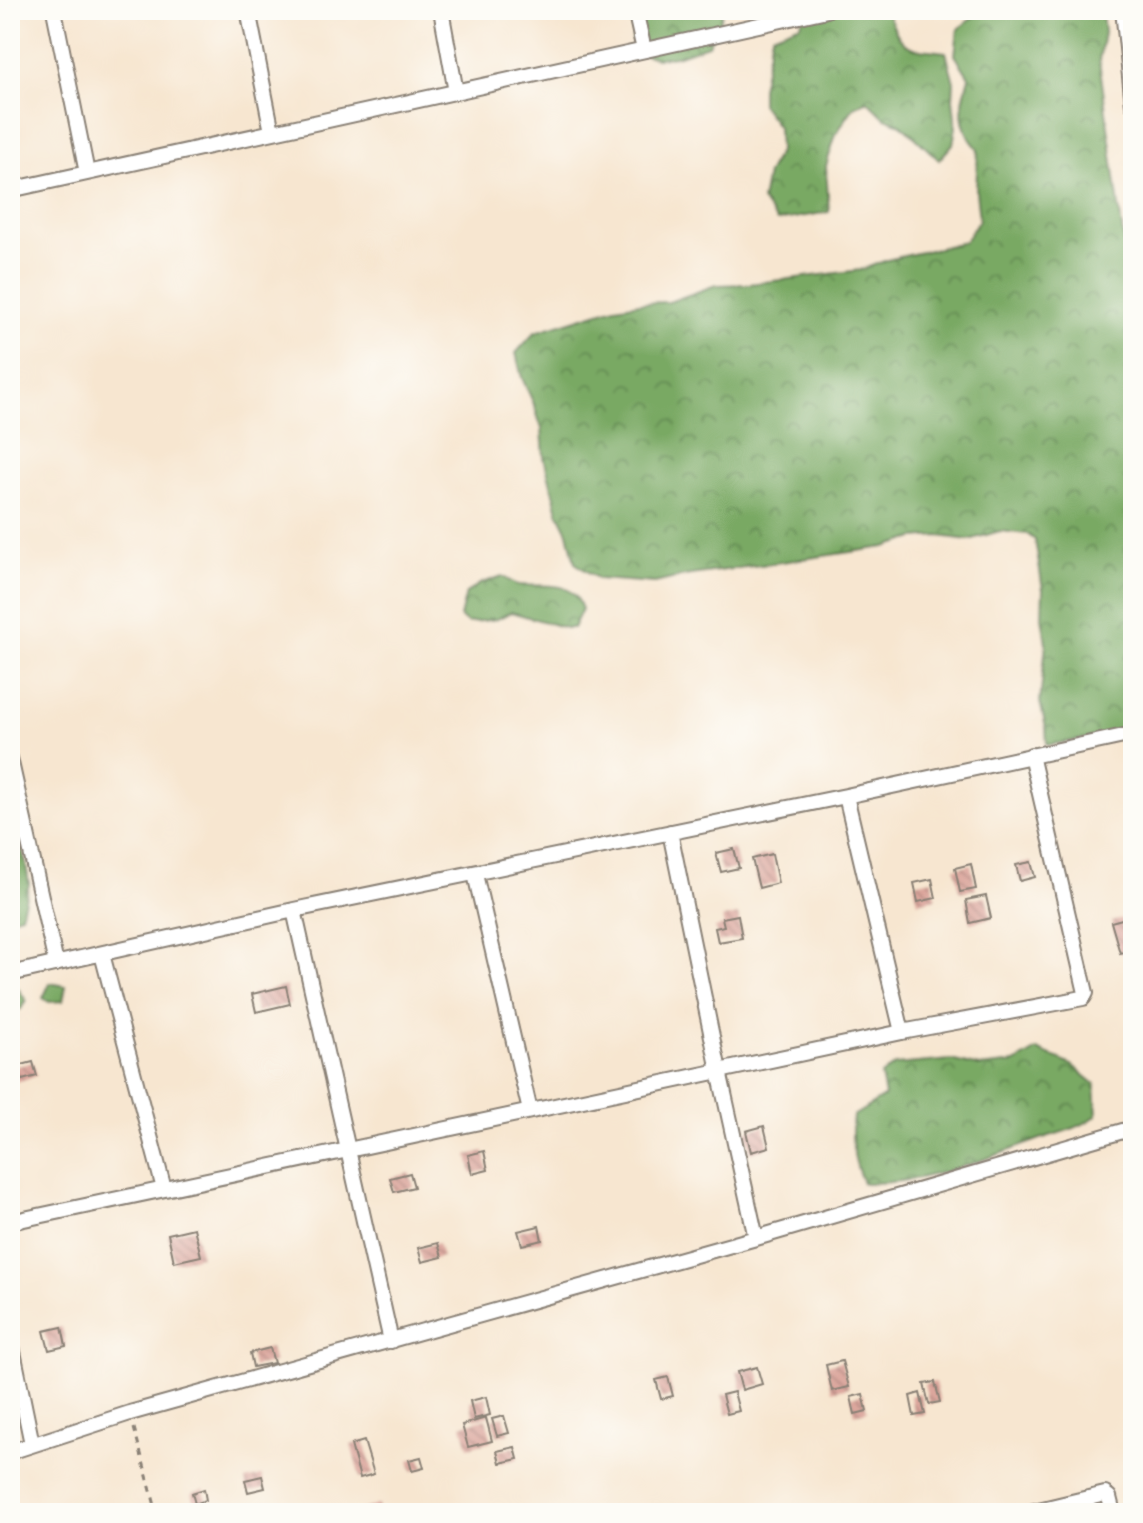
<svg xmlns="http://www.w3.org/2000/svg" width="1143" height="1523" viewBox="0 0 1143 1523" font-family="'Playpen Sans',sans-serif">
<style>
.forest{fill:url(#forest-crowns);stroke:#4a6240;stroke-width:2}
.building{fill:url(#building-back-hatch)}
.lines{fill:none;stroke-linecap:round;stroke-linejoin:round}
.minor-casing{stroke:#8a8176;stroke-width:18}
.path{stroke:#8a8176;stroke-width:3;stroke-dasharray:6 6;stroke-linecap:butt}
.minor{stroke:#fff;stroke-width:14}
</style>
<defs>
<pattern id="forest-crowns" width="20" height="18" patternUnits="userSpaceOnUse" patternTransform="scale(2)"><rect width="20" height="18" fill="#79a963"/><path d="M2 6a3 3 0 1 1 6 0M12 15a3 3 0 1 1 6 0" fill="none" stroke="#628951"/></pattern>
<pattern id="building-back-hatch" width="6" height="6" patternUnits="userSpaceOnUse" patternTransform="scale(2)"><rect width="6" height="6" fill="#dba69c"/><path d="M-1 5l2 2M0 0l6 6M5-1l2 2" fill="none" stroke="#bb8e86"/></pattern>
</defs>
<rect width="100%" height="100%" fill="#fdfcf7"/>
<filter id="ink" filterUnits="userSpaceOnUse"><feTurbulence type="fractalNoise" baseFrequency=".0125" numOctaves="2"/><feDisplacementMap in="SourceGraphic" scale="16" xChannelSelector="R" yChannelSelector="G"/><feConvolveMatrix kernelMatrix="1 2 1 2 8 2 1 2 1" color-interpolation-filters="sRGB"/></filter>
<filter id="wash" filterUnits="userSpaceOnUse"><feTurbulence type="fractalNoise" baseFrequency=".006" numOctaves="4" result="noise"/><feDisplacementMap in="SourceGraphic" scale="32" xChannelSelector="R" yChannelSelector="G"/><feGaussianBlur stdDeviation="1.8" result="paint"/><feColorMatrix in="noise" values="0 0 0 0 0 0 0 0 0 0 0 0 0 0 0 0 0 1.4 0 .05"/><feComposite in="paint" operator="in"/></filter>
<g filter="url(#wash)">
<rect width="100%" height="100%" fill="#f7e6d0"/>
<path class="forest" d="M 622,10 L 723,10 L 720,22 L 708,45 L 676,56 L 657,58 L 641,54 L 632,41 L 634,28 Z
M 805,10 L 886,10 C 904,51 902,47 946,52 L 954,82 L 953,99 L 956,127 L 953,144 L 939,160 L 901,124 L 885,118 L 867,100 L 854,107 L 836,134 L 826,166 L 829,212 L 777,221 L 762,201 L 767,174 L 779,151 L 778,127 L 761,104 L 761,88 L 772,35 L 801,24 Z
M 988,10 L 1102,10 L 1104,33 L 1099,60 L 1133,309 L 1133,728 L 1079,740 L 1047,745 L 1046,728 L 1040,702 L 1046,643 L 1042,617 L 1043,590 L 1035,540 L 1027,534 L 1000,531 L 969,540 L 939,536 L 915,538 L 885,547 L 684,576 L 655,583 L 598,579 L 575,563 L 568,532 L 558,512 L 544,457 L 542,429 L 533,402 L 522,378 L 516,353 L 535,332 L 615,307 L 640,303 L 669,302 L 716,285 L 749,284 L 861,270 L 887,260 L 964,242 L 979,220 L 976,191 L 978,149 C 956,124 961,107 969,77 L 955,55 L 958,29 L 980,12 Z
M 502,576 C 507,579 513,584 520,585 C 545,588 572,577 582,609 L 573,628 L 566,628 L 511,612 L 497,619 L 467,623 L 460,617 L 466,593 L 480,584 Z
M 10,806 L 26,864 L 29,884 L 21,915 L 10,918 Z
M 50,983 L 66,986 L 63,1001 L 49,1002 L 43,998 Z
M 16,986 L 26,1000 L 21,1009 L 11,1014 L 10,993 Z
M 1037,1050 L 1072,1065 L 1095,1084 L 1097,1115 C 1079,1130 1056,1133 1035,1141 C 979,1161 923,1185 863,1183 C 853,1161 850,1140 853,1116 L 885,1096 L 881,1075 L 895,1065 L 951,1060 L 979,1067 L 1015,1063 Z"/>
<g id="blocks">
<path class="building" d="M 734,849 L 739,868 L 721,872 L 716,853 Z
M 772,854 L 778,883 L 759,888 L 752,859 Z
M 1031,862 L 1035,877 L 1020,881 L 1016,865 Z
M 971,864 L 976,889 L 960,892 L 955,868 Z
M 932,879 L 936,898 L 918,902 L 914,883 Z
M 986,896 L 991,918 L 970,923 L 966,900 Z
M 738,915 L 742,938 L 718,942 L 715,928 L 724,926 L 722,918 Z
M 1133,916 L 1133,950 L 1120,953 L 1111,922 Z
M 286,986 L 290,1004 L 256,1012 L 252,994 Z
M 33,1062 L 37,1076 L 11,1083 L 10,1068 Z
M 764,1126 L 769,1147 L 751,1152 L 746,1131 Z
M 484,1151 L 488,1170 L 472,1174 L 468,1155 Z
M 410,1173 L 414,1187 L 394,1192 L 390,1178 Z
M 539,1226 L 542,1240 L 522,1245 L 518,1231 Z
M 194,1228 L 201,1256 L 174,1262 L 168,1234 Z
M 438,1243 L 442,1257 L 422,1262 L 418,1248 Z
M 62,1327 L 66,1346 L 49,1350 L 44,1331 Z
M 270,1348 L 274,1363 L 253,1367 L 250,1353 Z
M 842,1361 L 849,1387 L 832,1391 L 826,1365 Z
M 757,1367 L 762,1384 L 742,1390 L 737,1372 Z
M 668,1377 L 673,1396 L 661,1399 L 656,1380 Z
M 935,1382 L 940,1402 L 929,1404 L 924,1384 Z
M 734,1392 L 739,1411 L 727,1414 L 722,1395 Z
M 920,1393 L 925,1414 L 914,1416 L 910,1396 Z
M 863,1394 L 867,1411 L 855,1414 L 851,1397 Z
M 486,1397 L 490,1415 L 474,1419 L 470,1401 Z
M 504,1416 L 509,1433 L 497,1436 L 492,1419 Z
M 486,1418 L 492,1441 L 468,1447 L 462,1425 Z
M 364,1441 L 374,1474 L 360,1478 L 351,1445 Z
M 515,1447 L 518,1459 L 500,1463 L 497,1451 Z
M 421,1457 L 424,1468 L 412,1471 L 409,1460 Z
M 262,1476 L 265,1488 L 248,1492 L 245,1480 Z
M 204,1489 L 206,1500 L 195,1504 L 192,1493 Z
M 378,1505 L 380,1513 L 352,1513 L 352,1512 Z"/>
</g>
</g>
<g filter="url(#ink)">
<use href="#blocks" fill-opacity="0" stroke="#8a8176" stroke-width="2"/>
<g class="lines">
<defs>
<path id="minor" d="M 54,10 L 87,173
M 248,10 L 272,132
M 441,10 L 456,92
M 635,10 L 644,50
M 1123,10 L 1133,105
M 10,190 L 827,10
M 10,758 L 56,964
M 846,796 L 902,1032
M 670,832 L 719,1071 L 756,1238
M 475,874 L 530,1111
M 294,910 L 391,1341
M 102,954 L 164,1189
M 10,974 L 294,910 L 846,796 L 1133,734
M 10,1222 L 902,1032 L 1083,998 L 1086,993 L 1031,755
M 10,1337 L 32,1444
M 10,1452 L 130,1413 L 756,1238 L 1133,1128
M 1026,1513 L 1105,1494 L 1109,1497 L 1113,1513"/>
</defs>
<use href="#minor" class="minor-casing"/>
<path class="path" d="M 134,1428 L 157,1513"/>
<use href="#minor" class="minor"/>
</g>
</g>
<rect width="1143" height="1523" fill="none" stroke="#fdfcf7" stroke-width="40"/>
</svg>
